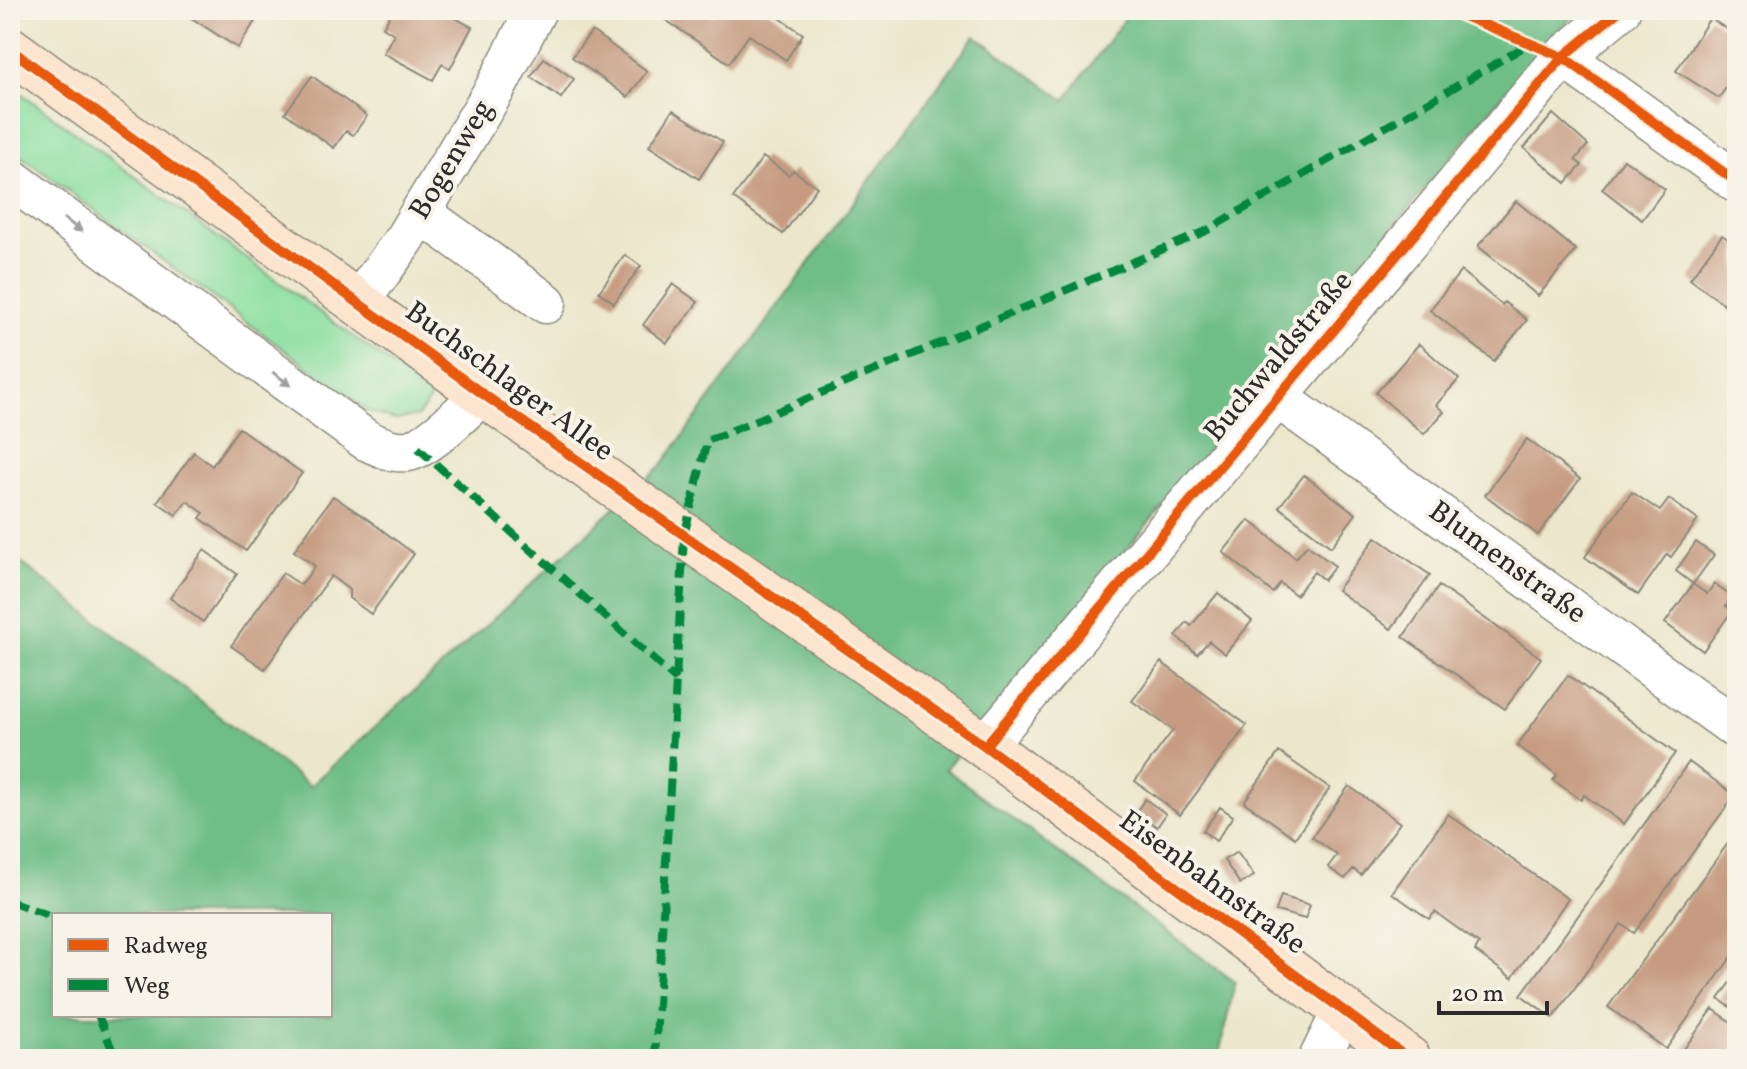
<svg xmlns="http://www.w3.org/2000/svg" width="1747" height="1069" viewBox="0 0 1747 1069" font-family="Vollkorn,serif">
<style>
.green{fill:#8bdfa1;stroke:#5b8566;stroke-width:2}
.forest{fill:#70be87;stroke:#4e7459;stroke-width:2;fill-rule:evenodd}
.building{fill:#c69b81}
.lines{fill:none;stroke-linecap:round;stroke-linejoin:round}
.street-casing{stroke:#8c897c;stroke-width:43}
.secondary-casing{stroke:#8c897c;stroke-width:47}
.street{stroke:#fff;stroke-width:40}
.secondary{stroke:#fbe5cf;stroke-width:44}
.quiet{stroke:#00873e;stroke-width:8;stroke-dasharray:16 8;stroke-linecap:butt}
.cycleway-casing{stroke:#f7f3e8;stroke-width:15}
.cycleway{stroke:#e8590c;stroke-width:10}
.oneway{fill:#a0a0a0}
.labels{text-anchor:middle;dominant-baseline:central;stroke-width:8;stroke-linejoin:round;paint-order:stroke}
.street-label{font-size:30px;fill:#2b2b2b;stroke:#f7f3e8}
</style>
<rect width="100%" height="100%" fill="#f7f3e8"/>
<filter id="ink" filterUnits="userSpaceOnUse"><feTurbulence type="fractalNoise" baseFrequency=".0125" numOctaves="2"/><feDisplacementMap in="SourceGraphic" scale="16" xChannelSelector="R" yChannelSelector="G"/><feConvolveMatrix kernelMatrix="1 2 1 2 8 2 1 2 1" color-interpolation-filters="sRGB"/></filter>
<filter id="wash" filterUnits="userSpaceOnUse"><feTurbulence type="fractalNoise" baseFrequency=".006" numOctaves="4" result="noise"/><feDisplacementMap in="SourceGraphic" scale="32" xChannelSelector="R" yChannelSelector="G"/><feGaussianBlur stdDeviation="1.8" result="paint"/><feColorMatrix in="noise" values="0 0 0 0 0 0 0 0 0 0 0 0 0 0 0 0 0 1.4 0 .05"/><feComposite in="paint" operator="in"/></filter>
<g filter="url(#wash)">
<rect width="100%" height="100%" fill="#ece7cc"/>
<path class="green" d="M 10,85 L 433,395 L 418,416 L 395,420 L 369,412 L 10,148 Z"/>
<path class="forest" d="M 1131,10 L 1581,10 L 1549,39 L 945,769 L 1235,982 L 1218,1059 L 10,1059 L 10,554 L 310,786 L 661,466 L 975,36 L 1065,100 ZM 54,915 L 330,915 L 330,1015 L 54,1015 Z"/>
<g id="blocks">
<path class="building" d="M 179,10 L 262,10 L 238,48 Z
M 393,10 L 440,10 L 472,27 L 450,69 L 442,64 L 433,80 L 383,53 L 394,34 L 383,27 Z
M 651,10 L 704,10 L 713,16 L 717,10 L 768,10 L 803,34 L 786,60 L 749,35 L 729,63 Z
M 1710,18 L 1737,36 L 1737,71 L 1719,98 L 1676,71 Z
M 592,31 L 647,71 L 628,97 L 572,57 Z
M 544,58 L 574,79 L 561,98 L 531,77 Z
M 312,76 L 367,116 L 353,135 L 346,131 L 334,148 L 285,113 Z
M 673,110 L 723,142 L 699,179 L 649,146 Z
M 1553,114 L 1588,145 L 1575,160 L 1582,165 L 1566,183 L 1524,148 Z
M 763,157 L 789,175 L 793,170 L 817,187 L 783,234 L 733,198 Z
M 1624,159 L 1665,189 L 1642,220 L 1602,189 Z
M 1516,201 L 1576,250 L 1538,296 L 1478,246 Z
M 1722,235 L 1737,245 L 1737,314 L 1690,279 Z
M 625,255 L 641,266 L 614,303 L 599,292 Z
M 1461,271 L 1502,305 L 1504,302 L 1527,320 L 1494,361 L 1430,310 Z
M 673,284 L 698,302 L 667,343 L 643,325 Z
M 1419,344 L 1459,379 L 1436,405 L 1444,412 L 1424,434 L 1376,393 Z
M 239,428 L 302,473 L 246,551 L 200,518 L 204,513 L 187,501 L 176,515 L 157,502 L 194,452 L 212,466 Z
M 1527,439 L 1580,479 L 1538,535 L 1485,495 Z
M 1304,475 L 1356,514 L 1331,547 L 1279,507 Z
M 1632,492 L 1660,511 L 1669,499 L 1698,520 L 1671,557 L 1667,554 L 1638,595 L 1585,557 Z
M 333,496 L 366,518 L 414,554 L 371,614 L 349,598 L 349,590 L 331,576 L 265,669 L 231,646 L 283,573 L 301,585 L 315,566 L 294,551 Z
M 1249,520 L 1296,558 L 1307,545 L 1335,566 L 1324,580 L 1314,572 L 1296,595 L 1280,583 L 1273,593 L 1223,552 Z
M 1376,537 L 1430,575 L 1391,629 L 1337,590 Z
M 1696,542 L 1714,555 L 1693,584 L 1676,571 Z
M 204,550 L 237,574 L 203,622 L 170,598 Z
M 1693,584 L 1707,594 L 1714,584 L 1732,597 L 1726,606 L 1732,611 L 1703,651 L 1665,623 Z
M 1439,586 L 1541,658 L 1505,709 L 1403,637 Z
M 1218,593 L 1252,621 L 1225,654 L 1209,641 L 1197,654 L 1176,636 L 1187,622 L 1191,626 Z
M 1161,662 L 1247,725 L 1180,815 L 1135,781 L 1173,730 L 1132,701 Z
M 1568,675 L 1675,753 L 1624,824 L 1584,795 L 1581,800 L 1553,780 L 1557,775 L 1517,746 Z
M 1279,752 L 1330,788 L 1295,838 L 1244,802 Z
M 1689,762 L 1735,795 L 1634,933 L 1621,924 L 1553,1018 L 1521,995 Z
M 1349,786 L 1400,823 L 1361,875 L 1353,869 L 1345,879 L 1328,867 L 1337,855 L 1312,837 Z
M 1145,799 L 1166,814 L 1157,827 L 1136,812 Z
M 1220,807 L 1233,816 L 1216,841 L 1203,831 Z
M 1448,814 L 1568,899 L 1512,978 L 1475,951 L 1479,944 L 1435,912 L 1429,919 L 1392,893 Z
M 1737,831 L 1737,949 L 1666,1049 L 1608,1007 Z
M 1237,852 L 1254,876 L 1240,884 L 1224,860 Z
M 1281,896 L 1310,905 L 1305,919 L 1276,911 Z
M 1737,974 L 1737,1012 L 1719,999 Z
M 1713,1009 L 1737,1026 L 1737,1059 L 1698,1059 L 1684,1049 Z"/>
</g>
</g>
<g filter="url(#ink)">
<use href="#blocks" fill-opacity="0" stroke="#8c897c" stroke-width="2"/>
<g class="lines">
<defs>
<path id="street" d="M 1563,57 L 1737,182
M 10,178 L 366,440 C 379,446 393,453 408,451 C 430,447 465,409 483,394
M 421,213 L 546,303
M 358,303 L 404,240 L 495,89 L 536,10
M 1277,397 L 1737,729
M 985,746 L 1563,57 L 1620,10
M 1319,1059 L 1343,1010"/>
<path id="secondary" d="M 10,49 L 483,394 L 985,746 L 1409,1059"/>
</defs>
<use href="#street" class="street-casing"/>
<use href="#secondary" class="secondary-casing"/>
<use href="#street" class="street"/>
<use href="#secondary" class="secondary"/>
<path class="quiet" d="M 418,448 L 676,680
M 10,901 L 54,917
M 98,1015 L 116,1059
M 655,1059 L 684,536 L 707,441 L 1204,232 L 1529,44"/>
<defs>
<path id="cycleway" d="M 1449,10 L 1563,57 L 1737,182
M 10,49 L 483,394 L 985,746 L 1409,1059
M 985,746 L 1563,57 L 1620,10"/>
</defs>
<use href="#cycleway" class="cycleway-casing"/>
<use href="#cycleway" class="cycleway"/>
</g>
<defs><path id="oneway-solid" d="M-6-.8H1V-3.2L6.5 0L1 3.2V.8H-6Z" transform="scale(2)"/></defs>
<g class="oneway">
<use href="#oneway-solid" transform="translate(73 225) rotate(36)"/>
<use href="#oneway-solid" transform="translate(282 379) rotate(36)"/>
</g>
</g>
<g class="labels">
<g class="street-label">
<text transform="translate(452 160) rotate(-59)">Bogenweg</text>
<text transform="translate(1279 357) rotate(-50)">Buchwaldstraße</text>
<text transform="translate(509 382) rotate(36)">Buchschlager Allee</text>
<text transform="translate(1507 563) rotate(36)">Blumenstraße</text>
<text transform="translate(1212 883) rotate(36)">Eisenbahnstraße</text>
</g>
</g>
<rect width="1747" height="1069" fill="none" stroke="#f7f3e8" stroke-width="40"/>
<rect x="52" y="913" width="280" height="104" fill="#f7f3e8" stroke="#a5a39c" stroke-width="2"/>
<rect x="68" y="939" width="40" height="12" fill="#e8590c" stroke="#a5a39c" stroke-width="2"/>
<text x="124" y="953" font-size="24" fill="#2b2b2b">Radweg</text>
<rect x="68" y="979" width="40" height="12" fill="#00873e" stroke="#a5a39c" stroke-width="2"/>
<text x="124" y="993" font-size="24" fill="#2b2b2b">Weg</text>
<path d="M1439 1001v12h108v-12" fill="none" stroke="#2b2b2b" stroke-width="4"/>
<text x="1451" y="1001" font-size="24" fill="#2b2b2b" stroke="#f7f3e8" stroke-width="6" paint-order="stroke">20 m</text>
</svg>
